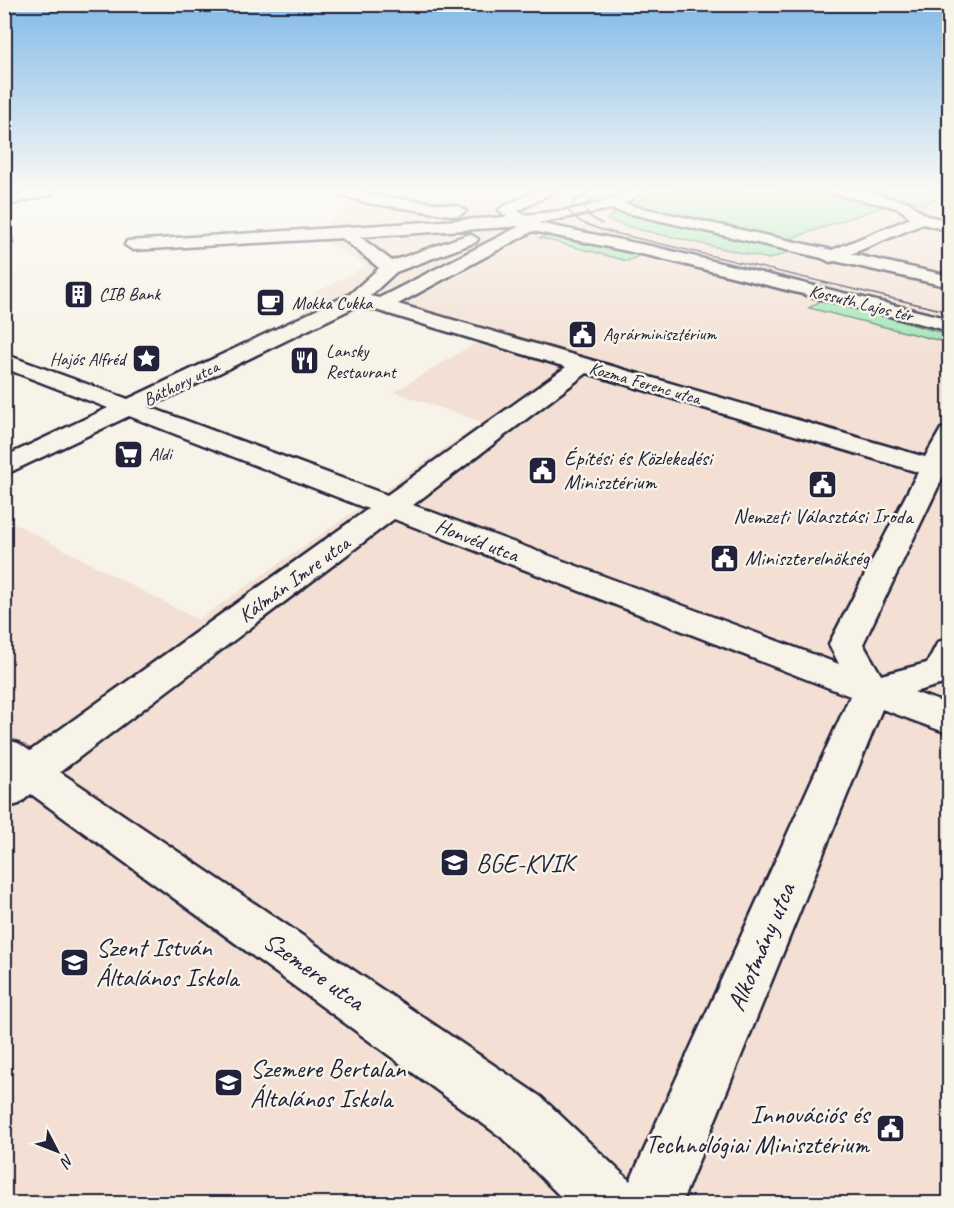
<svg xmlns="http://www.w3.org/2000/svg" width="954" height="1208" viewBox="0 0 954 1208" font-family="Caveat,sans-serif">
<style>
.built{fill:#f3dfd4}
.green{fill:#9ee5b2;stroke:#608476;stroke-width:1.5}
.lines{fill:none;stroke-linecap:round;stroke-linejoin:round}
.street-casing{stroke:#22223b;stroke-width:5}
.street{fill:#f7f3e8;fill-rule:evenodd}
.tram{stroke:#22223b;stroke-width:1.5}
.labels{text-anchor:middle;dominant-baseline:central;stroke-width:5;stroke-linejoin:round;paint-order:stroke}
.far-poi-label{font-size:18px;fill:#22223b;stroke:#f7f3e8;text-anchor:start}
.far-street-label{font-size:18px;fill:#22223b;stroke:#f7f3e8}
.poi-label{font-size:21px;fill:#22223b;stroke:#f7f3e8;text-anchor:start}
.street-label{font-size:21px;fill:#22223b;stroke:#f7f3e8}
.near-poi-label{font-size:26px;fill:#22223b;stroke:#f7f3e8;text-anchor:start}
.near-street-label{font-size:26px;fill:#22223b;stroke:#f7f3e8}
</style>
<rect width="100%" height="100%" fill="#f7f3e8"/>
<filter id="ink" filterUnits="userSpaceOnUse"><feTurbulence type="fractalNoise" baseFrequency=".0167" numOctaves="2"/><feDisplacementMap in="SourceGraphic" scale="12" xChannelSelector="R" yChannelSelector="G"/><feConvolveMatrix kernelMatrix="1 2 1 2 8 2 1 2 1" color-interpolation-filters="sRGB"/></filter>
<g filter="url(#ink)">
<path class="built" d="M 366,191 L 949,191 L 949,1203 L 5,1203 L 4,518 L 198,620 L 482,422 L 394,392 L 477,342 L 313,294 L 366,266 L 319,238 L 327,222 Z"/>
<path class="green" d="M 656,191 L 827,191 L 888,205 L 784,241 L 628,206 Z
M 865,191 L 949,191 L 950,193 L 923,204 Z
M 618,210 L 795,250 L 769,259 L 636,229 L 607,220 Z
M 550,235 L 637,251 L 641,255 L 627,261 L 540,238 Z
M 823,299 L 949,335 L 949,343 L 809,308 Z"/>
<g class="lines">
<defs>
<path id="street" d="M 31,191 L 54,191 L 52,194 L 4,206 L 4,197 Z
M 335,191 L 357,191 L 370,195 L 458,206 L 466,211 L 458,216 L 368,203 L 337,194 Z
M 537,191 L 555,191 L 518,211 L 525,215 C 551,212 578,210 603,202 C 622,196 620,191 643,191 L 624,204 L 832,250 L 911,218 L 898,208 L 835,194 L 833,191 L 859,191 L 908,202 L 927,216 L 950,221 L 950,231 L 923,224 L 851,254 L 950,276 L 950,287 L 835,261 L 830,262 L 822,258 L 610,209 L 538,223 L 655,247 L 950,319 L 950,331 L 655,257 L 533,231 L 398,304 L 925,457 L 941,429 L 950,427 L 950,462 L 863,644 L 881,675 L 927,663 L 938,642 L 950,638 L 950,682 L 914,692 L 950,705 L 950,734 L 882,709 L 681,1204 L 568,1204 L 501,1137 L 31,794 L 19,804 L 4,808 L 4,739 L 18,743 L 30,751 L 368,509 L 129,416 L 4,475 L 4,457 L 108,408 L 4,368 L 4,354 L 128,399 L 350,294 L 379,268 L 342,238 L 133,250 L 125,245 L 127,241 L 507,217 L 499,210 L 502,207 ZM 520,226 L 379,298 L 370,296 L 396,272 L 476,242 L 478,239 L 470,234 L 464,236 L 392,261 L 360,237 ZM 359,305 L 566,367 L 387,495 L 149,407 ZM 587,373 L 918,472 L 829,644 L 839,664 L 413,505 ZM 394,519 L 850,696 L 630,1181 L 541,1097 L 60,772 Z
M 4,232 L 10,234 L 12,243 L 4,248 Z"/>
</defs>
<use href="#street" class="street-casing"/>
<use href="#street" class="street"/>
<path class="tram" d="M 594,191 L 575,201 L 569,212 L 581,222 L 602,230 L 950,312
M 602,224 L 589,216 L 584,207 L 591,200 L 609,191"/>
</g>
</g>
<linearGradient id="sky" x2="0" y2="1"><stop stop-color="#83bae8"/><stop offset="0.53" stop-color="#fbfaf5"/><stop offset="1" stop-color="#fbfaf5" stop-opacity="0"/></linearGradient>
<rect width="954" height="360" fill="url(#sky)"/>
<defs>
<symbol id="building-square" viewBox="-11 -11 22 22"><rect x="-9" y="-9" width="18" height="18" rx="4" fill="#22223b" stroke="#f7f3e8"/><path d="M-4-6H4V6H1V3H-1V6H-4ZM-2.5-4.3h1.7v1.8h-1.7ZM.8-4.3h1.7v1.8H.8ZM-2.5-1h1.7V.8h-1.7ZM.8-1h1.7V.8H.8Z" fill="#fff"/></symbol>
<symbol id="cafe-square" viewBox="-11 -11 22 22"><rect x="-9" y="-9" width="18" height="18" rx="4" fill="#22223b" stroke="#f7f3e8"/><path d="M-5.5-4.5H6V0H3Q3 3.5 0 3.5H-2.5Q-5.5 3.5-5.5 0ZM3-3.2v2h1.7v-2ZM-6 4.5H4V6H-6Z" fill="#fff"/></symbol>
<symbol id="civic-square" viewBox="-11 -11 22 22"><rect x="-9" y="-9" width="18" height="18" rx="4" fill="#22223b" stroke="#f7f3e8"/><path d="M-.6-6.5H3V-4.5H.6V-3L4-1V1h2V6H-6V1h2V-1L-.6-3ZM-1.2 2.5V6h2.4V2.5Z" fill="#fff"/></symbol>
<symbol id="sight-square" viewBox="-11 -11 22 22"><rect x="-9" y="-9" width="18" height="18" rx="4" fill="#22223b" stroke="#f7f3e8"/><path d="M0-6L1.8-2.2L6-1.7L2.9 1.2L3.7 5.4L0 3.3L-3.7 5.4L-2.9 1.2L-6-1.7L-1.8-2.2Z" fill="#fff"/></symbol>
<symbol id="restaurant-square" viewBox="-11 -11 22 22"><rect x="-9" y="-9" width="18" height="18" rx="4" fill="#22223b" stroke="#f7f3e8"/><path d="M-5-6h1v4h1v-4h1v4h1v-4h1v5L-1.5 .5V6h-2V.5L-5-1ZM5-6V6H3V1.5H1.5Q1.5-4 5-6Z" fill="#fff"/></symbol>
<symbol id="supermarket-square" viewBox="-11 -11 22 22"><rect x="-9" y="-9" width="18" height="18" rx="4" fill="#22223b" stroke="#f7f3e8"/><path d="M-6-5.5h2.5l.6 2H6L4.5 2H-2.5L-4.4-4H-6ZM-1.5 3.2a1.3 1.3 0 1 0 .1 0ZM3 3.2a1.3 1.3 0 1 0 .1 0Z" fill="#fff"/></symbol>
<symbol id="university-square" viewBox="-11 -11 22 22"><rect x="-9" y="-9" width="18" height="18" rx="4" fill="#22223b" stroke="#f7f3e8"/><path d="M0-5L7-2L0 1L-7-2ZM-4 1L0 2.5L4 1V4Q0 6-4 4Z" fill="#fff"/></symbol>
<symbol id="school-square" viewBox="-11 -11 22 22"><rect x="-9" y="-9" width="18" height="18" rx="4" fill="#22223b" stroke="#f7f3e8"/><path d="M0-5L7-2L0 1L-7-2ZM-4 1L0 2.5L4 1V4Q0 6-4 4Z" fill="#fff"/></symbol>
</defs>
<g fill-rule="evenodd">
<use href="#building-square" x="62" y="278" width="33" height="33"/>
<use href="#cafe-square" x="254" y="286" width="33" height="33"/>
<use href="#civic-square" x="566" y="318" width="33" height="33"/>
<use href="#sight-square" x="130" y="342" width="33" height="33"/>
<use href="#restaurant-square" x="288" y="344" width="33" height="33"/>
<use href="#supermarket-square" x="112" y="438" width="33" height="33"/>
<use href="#civic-square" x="526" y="454" width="33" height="33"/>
<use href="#civic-square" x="806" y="468" width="33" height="33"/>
<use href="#civic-square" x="708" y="542" width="33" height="33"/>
<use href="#university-square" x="438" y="846" width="33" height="33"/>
<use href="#school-square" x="58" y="946" width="33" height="33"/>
<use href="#school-square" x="212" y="1066" width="33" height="33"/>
<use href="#civic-square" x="874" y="1112" width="33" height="33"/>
</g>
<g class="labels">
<g class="far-poi-label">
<text x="99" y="294">CIB Bank</text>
<text x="292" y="303">Mokka Cukka</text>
<text x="603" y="334">Agrárminisztérium</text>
<text x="326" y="351">Lansky<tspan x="326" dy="21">Restaurant</tspan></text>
<text x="125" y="359" text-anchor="end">Hajós Alfréd</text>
<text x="149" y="454">Aldi</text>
</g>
<g class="far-street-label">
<text transform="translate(861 303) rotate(14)">Kossuth Lajos tér</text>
<text transform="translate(181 383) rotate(-26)">Báthory utca</text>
<text transform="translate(645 383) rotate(16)">Kozma Ferenc utca</text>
</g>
<g class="poi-label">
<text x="564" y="458">Építési és Közlekedési<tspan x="564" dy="24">Minisztérium</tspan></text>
<text x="823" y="516" text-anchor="middle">Nemzeti Választási Iroda</text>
<text x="745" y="558">Miniszterelnökség</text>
</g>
<g class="street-label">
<text transform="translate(477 540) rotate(21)">Honvéd utca</text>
<text transform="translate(294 579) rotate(-36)">Kálmán Imre utca</text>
</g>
<g class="near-poi-label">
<text x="476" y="863">BGE-KVIK</text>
<text x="96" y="947">Szent István<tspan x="96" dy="30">Általános Iskola</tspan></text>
<text x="250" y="1068">Szemere Bertalan<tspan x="250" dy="30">Általános Iskola</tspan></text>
<text x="869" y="1114" text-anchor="end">Innovációs és<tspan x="869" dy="30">Technológiai Minisztérium</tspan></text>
</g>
<g class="near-street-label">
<text transform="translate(761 947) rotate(-67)">Alkotmány utca</text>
<text transform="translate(314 971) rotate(35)">Szemere utca</text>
</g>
</g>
<rect width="954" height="1208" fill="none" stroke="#f7f3e8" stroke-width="24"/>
<rect x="12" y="12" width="930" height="1184" fill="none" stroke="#22223b" stroke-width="2" filter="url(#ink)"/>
<g transform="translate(57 1151) rotate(132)" stroke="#f7f3e8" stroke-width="4.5" paint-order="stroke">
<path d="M0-4.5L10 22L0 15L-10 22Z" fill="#22223b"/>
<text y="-9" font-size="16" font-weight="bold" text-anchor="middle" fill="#22223b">N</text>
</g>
</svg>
